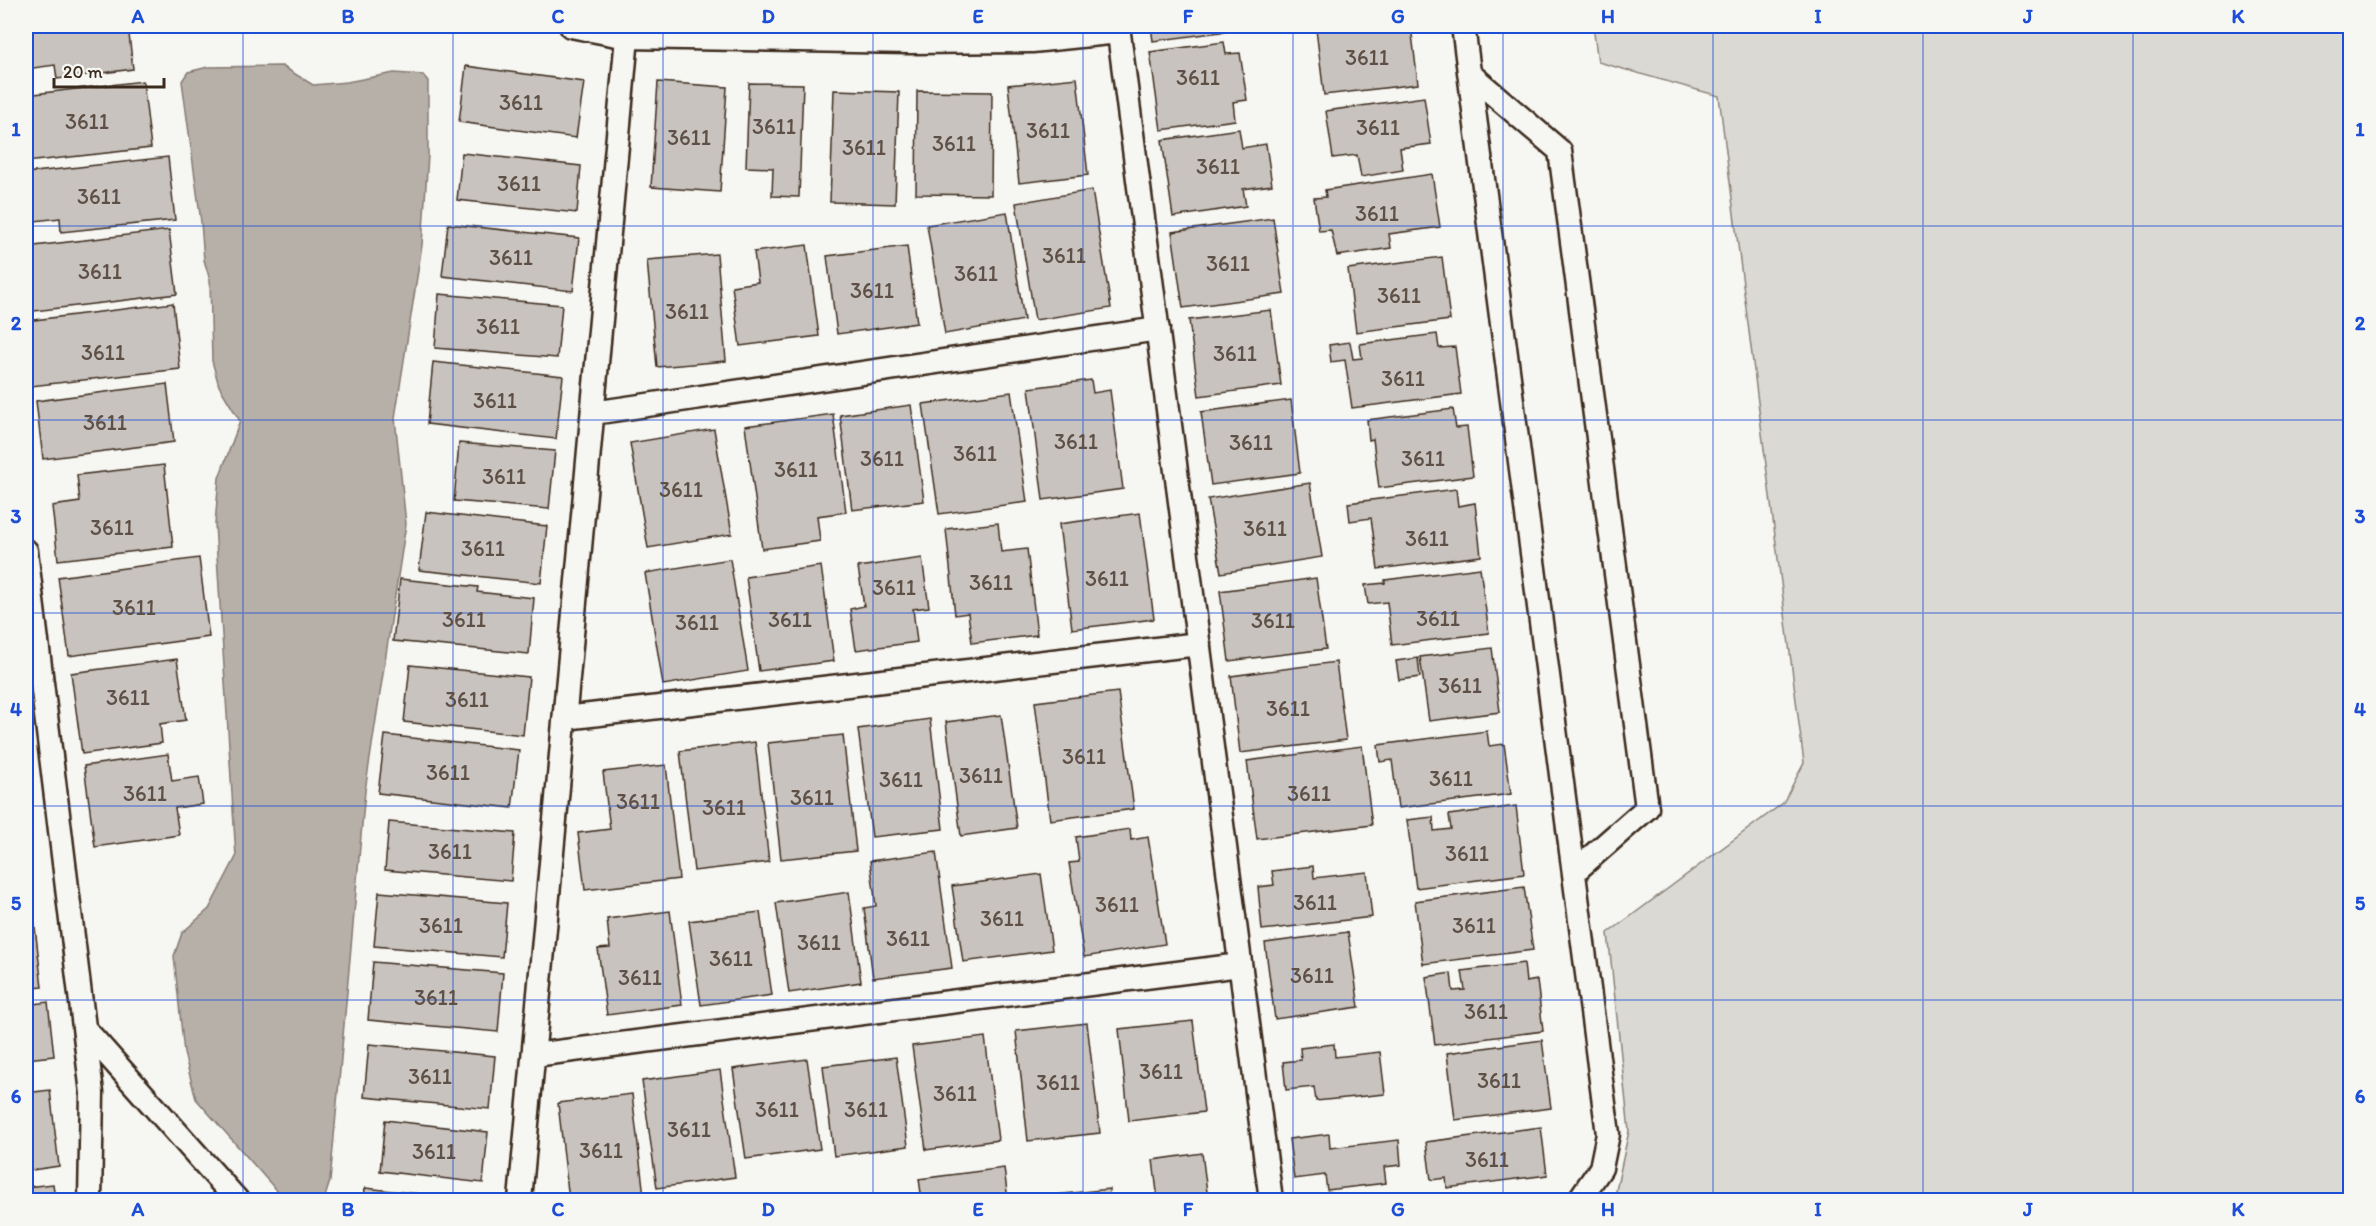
<svg xmlns="http://www.w3.org/2000/svg" width="2376" height="1226" viewBox="0 0 2376 1226" font-family="Itim,sans-serif">
<style>
.green{fill:#dad9d3;stroke:#8a8278;stroke-width:1.5}
.water{fill:#b6b0a9;stroke:#857a71;stroke-width:1.5}
.building{fill:#c8c3be;stroke:#3b2a1e;stroke-width:1.5}
.lines{fill:none;stroke-linecap:round;stroke-linejoin:round}
.lane-casing{stroke:#3b2a1e;stroke-width:27}
.lane{stroke:#f6f6f2;stroke-width:22}
.grid{fill:none;stroke:#1d4ed8;stroke-width:1.5;stroke-opacity:0.55}
.labels{text-anchor:middle;dominant-baseline:central;stroke-width:5;stroke-linejoin:round;paint-order:stroke}
.number-label{font-size:22px;fill:#5e5046}
.neatline{fill:none;stroke:#1d4ed8;stroke-width:2}
.grid-label{font-size:20px;text-anchor:middle;font-weight:bold;fill:#1d4ed8}
</style>
<rect width="100%" height="100%" fill="#f6f6f2"/>
<filter id="ink" filterUnits="userSpaceOnUse"><feTurbulence type="fractalNoise" baseFrequency=".0167" numOctaves="2"/><feDisplacementMap in="SourceGraphic" scale="12" xChannelSelector="R" yChannelSelector="G"/><feConvolveMatrix kernelMatrix="1 2 1 2 8 2 1 2 1" color-interpolation-filters="sRGB"/></filter>
<g filter="url(#ink)">
<path class="green" d="M 1593,26 L 2350,26 L 2350,1200 L 1614,1200 L 1629,1131 L 1608,933 L 1783,803 L 1804,763 L 1719,96 L 1598,62 Z"/>
<path class="water" d="M 282,66 L 313,85 L 347,82 L 394,73 L 423,75 L 428,81 L 428,155 L 422,245 L 395,418 L 406,524 L 365,791 L 330,1181 L 324,1200 L 285,1200 L 196,1099 L 184,1053 L 174,956 L 182,933 L 209,909 L 236,857 L 215,524 L 219,478 L 240,421 L 219,386 L 212,361 L 210,280 L 204,260 L 201,222 L 182,81 L 188,72 L 208,67 Z"/>
<path class="building" d="M 26,26 L 128,26 L 133,69 L 57,79 L 55,65 L 26,69 Z
M 1151,26 L 1258,26 L 1259,27 L 1153,41 Z
M 1343,26 L 1411,26 L 1418,84 L 1324,95 L 1316,29 Z
M 1224,42 L 1226,54 L 1240,53 L 1247,100 L 1233,102 L 1235,120 L 1161,130 L 1150,52 Z
M 466,66 L 584,82 L 576,138 L 459,122 Z
M 1077,78 L 1088,175 L 1019,183 L 1008,85 Z
M 143,81 L 151,148 L 26,162 L 26,95 Z
M 658,82 L 727,87 L 720,192 L 651,187 Z
M 749,83 L 803,84 L 799,197 L 772,196 L 773,168 L 746,167 Z
M 834,90 L 899,92 L 895,204 L 830,202 Z
M 917,91 L 992,92 L 991,195 L 916,194 Z
M 1424,97 L 1431,144 L 1400,148 L 1403,170 L 1361,177 L 1357,155 L 1333,158 L 1326,111 Z
M 1239,129 L 1242,148 L 1266,144 L 1272,185 L 1243,189 L 1246,206 L 1173,217 L 1162,140 Z
M 462,153 L 581,166 L 577,213 L 457,200 Z
M 168,157 L 175,220 L 61,232 L 60,218 L 26,222 L 26,173 Z
M 1432,174 L 1440,227 L 1389,234 L 1391,248 L 1337,256 L 1331,230 L 1319,231 L 1314,198 L 1326,197 L 1325,190 Z
M 1092,190 L 1111,308 L 1035,320 L 1016,203 Z
M 1007,212 L 1024,320 L 945,334 L 927,225 Z
M 1273,218 L 1284,294 L 1183,308 L 1172,232 Z
M 448,224 L 579,238 L 573,291 L 442,276 Z
M 169,230 L 177,294 L 26,312 L 26,247 Z
M 807,245 L 819,336 L 740,346 L 732,286 L 758,282 L 754,252 Z
M 907,246 L 917,323 L 837,334 L 827,256 Z
M 717,254 L 726,361 L 657,367 L 647,260 Z
M 1442,257 L 1450,320 L 1356,332 L 1348,269 Z
M 439,294 L 562,305 L 557,358 L 435,348 Z
M 173,303 L 180,369 L 31,386 L 26,321 Z
M 1271,310 L 1281,385 L 1199,396 L 1189,320 Z
M 1437,334 L 1439,348 L 1455,347 L 1461,394 L 1352,408 L 1345,360 L 1331,362 L 1329,345 L 1350,342 L 1353,359 L 1362,358 L 1360,344 Z
M 433,362 L 563,376 L 556,439 L 427,424 Z
M 1091,380 L 1093,393 L 1110,390 L 1123,489 L 1043,500 L 1029,388 Z
M 167,384 L 174,442 L 43,459 L 36,401 Z
M 1011,392 L 1027,502 L 939,514 L 923,404 Z
M 1291,400 L 1300,473 L 1211,485 L 1201,412 Z
M 911,405 L 924,501 L 852,510 L 840,415 Z
M 1453,409 L 1456,428 L 1467,427 L 1473,476 L 1379,488 L 1373,439 L 1369,440 L 1367,420 Z
M 833,414 L 846,512 L 817,516 L 820,541 L 762,549 L 745,426 Z
M 714,429 L 732,534 L 648,548 L 630,443 Z
M 459,443 L 555,451 L 549,509 L 454,501 Z
M 164,465 L 173,547 L 58,560 L 52,506 L 80,502 L 77,475 Z
M 1310,483 L 1322,557 L 1221,573 L 1208,499 Z
M 1456,489 L 1458,506 L 1475,503 L 1481,556 L 1378,569 L 1371,518 L 1350,521 L 1348,503 Z
M 426,512 L 547,526 L 541,583 L 419,570 Z
M 1140,513 L 1154,619 L 1072,629 L 1059,524 Z
M 998,523 L 1001,552 L 1027,549 L 1037,635 L 972,643 L 968,613 L 955,615 L 946,529 Z
M 199,558 L 209,637 L 69,656 L 58,577 Z
M 922,558 L 929,607 L 913,609 L 917,642 L 856,650 L 850,609 L 864,606 L 858,567 Z
M 730,559 L 748,671 L 663,685 L 645,573 Z
M 821,566 L 834,661 L 759,671 L 746,577 Z
M 1480,568 L 1489,633 L 1392,645 L 1387,602 L 1368,604 L 1365,585 L 1385,583 L 1385,580 Z
M 1316,578 L 1326,649 L 1229,661 L 1220,591 Z
M 400,579 L 478,587 L 477,592 L 534,598 L 529,654 L 393,641 Z
M 1492,648 L 1500,712 L 1429,721 L 1420,657 Z
M 1418,658 L 1420,677 L 1399,680 L 1396,661 Z
M 177,659 L 186,720 L 160,724 L 162,743 L 82,754 L 71,673 Z
M 1336,662 L 1346,740 L 1240,753 L 1231,676 Z
M 410,665 L 529,677 L 523,735 L 404,722 Z
M 1118,692 L 1134,809 L 1050,820 L 1035,702 Z
M 1001,715 L 1017,828 L 961,836 L 946,722 Z
M 930,719 L 943,829 L 872,837 L 858,729 Z
M 1487,731 L 1489,746 L 1504,744 L 1511,794 L 1398,808 L 1392,760 L 1380,762 L 1378,745 Z
M 385,735 L 519,750 L 512,808 L 378,793 Z
M 843,735 L 856,851 L 781,859 L 768,743 Z
M 755,742 L 769,862 L 694,871 L 680,751 Z
M 1362,746 L 1372,825 L 1257,839 L 1247,761 Z
M 168,754 L 172,781 L 199,777 L 203,804 L 175,808 L 179,835 L 95,847 L 84,766 Z
M 666,765 L 679,879 L 585,890 L 578,833 L 610,829 L 603,772 Z
M 1516,806 L 1524,874 L 1416,888 L 1407,820 L 1433,817 L 1434,831 L 1451,829 L 1449,815 Z
M 389,822 L 515,833 L 511,881 L 385,870 Z
M 1130,829 L 1131,840 L 1148,837 L 1165,944 L 1084,957 L 1069,863 L 1079,862 L 1076,837 Z
M 936,852 L 952,968 L 873,978 L 864,908 L 876,906 L 870,861 Z
M 26,856 L 30,896 L 26,896 Z
M 1313,866 L 1314,878 L 1367,872 L 1372,917 L 1262,930 L 1258,887 L 1274,885 L 1272,871 Z
M 1041,874 L 1052,950 L 963,962 L 952,886 Z
M 1524,887 L 1533,950 L 1423,964 L 1415,901 Z
M 379,892 L 507,903 L 502,957 L 374,946 Z
M 849,892 L 861,982 L 789,993 L 776,903 Z
M 33,910 L 42,987 L 26,989 L 26,911 Z
M 670,911 L 682,1005 L 607,1015 L 598,949 L 610,948 L 607,919 Z
M 760,912 L 772,995 L 701,1005 L 689,921 Z
M 1348,932 L 1359,1007 L 1275,1019 L 1265,943 Z
M 373,962 L 503,973 L 498,1032 L 368,1020 Z
M 1524,963 L 1526,982 L 1537,980 L 1543,1031 L 1435,1045 L 1426,977 L 1451,973 L 1453,991 L 1465,990 L 1462,971 Z
M 48,1002 L 54,1056 L 26,1059 L 26,1005 Z
M 1193,1021 L 1204,1112 L 1129,1121 L 1119,1029 Z
M 1087,1023 L 1100,1133 L 1028,1141 L 1016,1031 Z
M 985,1037 L 998,1140 L 926,1150 L 912,1046 Z
M 1542,1040 L 1551,1108 L 1455,1120 L 1447,1053 Z
M 369,1044 L 495,1056 L 490,1109 L 364,1097 Z
M 1334,1044 L 1335,1057 L 1380,1052 L 1385,1094 L 1316,1101 L 1314,1087 L 1286,1090 L 1283,1062 L 1301,1060 L 1300,1048 Z
M 896,1057 L 908,1146 L 834,1156 L 823,1066 Z
M 807,1059 L 820,1149 L 746,1159 L 733,1069 Z
M 720,1070 L 735,1177 L 657,1188 L 642,1081 Z
M 50,1090 L 59,1166 L 26,1171 L 26,1093 Z
M 632,1094 L 644,1196 L 607,1200 L 569,1200 L 558,1103 Z
M 385,1120 L 488,1132 L 483,1183 L 380,1171 Z
M 1541,1127 L 1547,1175 L 1447,1188 L 1446,1178 L 1431,1180 L 1426,1142 Z
M 1329,1134 L 1330,1148 L 1399,1140 L 1401,1165 L 1384,1167 L 1386,1183 L 1327,1190 L 1325,1175 L 1294,1179 L 1289,1139 Z
M 1202,1153 L 1208,1200 L 1158,1200 L 1153,1160 Z
M 1004,1168 L 1008,1200 L 922,1200 L 919,1179 Z
M 53,1184 L 55,1200 L 26,1200 L 26,1187 Z
M 365,1188 L 475,1200 L 364,1200 Z
M 1109,1189 L 1110,1200 L 1029,1200 L 1028,1198 Z"/>
<g class="lines">
<defs>
<path id="lane" d="M 571,26 L 627,37 L 910,42 L 1032,41 L 1119,32
M 1118,26 L 1271,1200
M 1463,26 L 1608,1134 L 1601,1168 L 1579,1200
M 1470,74 L 1560,151 L 1647,808 L 1574,872
M 593,413 L 1158,329
M 26,551 L 92,1093 L 90,1200
M 565,718 L 1199,644
M 85,1029 L 237,1200
M 534,1055 L 1240,965
M 520,1200 L 627,37"/>
</defs>
<use href="#lane" class="lane-casing"/>
<use href="#lane" class="lane"/>
</g>
</g>
<path class="grid" d="M 243,26 L 243,1200M 453,26 L 453,1200M 663,26 L 663,1200M 873,26 L 873,1200M 1083,26 L 1083,1200M 1293,26 L 1293,1200M 1503,26 L 1503,1200M 1713,26 L 1713,1200M 1923,26 L 1923,1200M 2133,26 L 2133,1200M 26,226 L 2350,226M 26,420 L 2350,420M 26,613 L 2350,613M 26,806 L 2350,806M 26,1000 L 2350,1000"/>
<g class="labels">
<g class="number-label">
<text x="1367" y="57">3611</text>
<text x="1198" y="77">3611</text>
<text x="521" y="102">3611</text>
<text x="87" y="121">3611</text>
<text x="774" y="126">3611</text>
<text x="1378" y="127">3611</text>
<text x="1048" y="130">3611</text>
<text x="689" y="137">3611</text>
<text x="954" y="143">3611</text>
<text x="864" y="147">3611</text>
<text x="1218" y="166">3611</text>
<text x="519" y="183">3611</text>
<text x="99" y="196">3611</text>
<text x="1377" y="213">3611</text>
<text x="1064" y="255">3611</text>
<text x="511" y="257">3611</text>
<text x="1228" y="263">3611</text>
<text x="100" y="271">3611</text>
<text x="976" y="273">3611</text>
<text x="872" y="290">3611</text>
<text x="1399" y="295">3611</text>
<text x="687" y="311">3611</text>
<text x="498" y="326">3611</text>
<text x="103" y="352">3611</text>
<text x="1235" y="353">3611</text>
<text x="1403" y="378">3611</text>
<text x="495" y="400">3611</text>
<text x="105" y="422">3611</text>
<text x="1076" y="441">3611</text>
<text x="1251" y="442">3611</text>
<text x="975" y="453">3611</text>
<text x="882" y="458">3611</text>
<text x="1423" y="458">3611</text>
<text x="796" y="469">3611</text>
<text x="504" y="476">3611</text>
<text x="681" y="489">3611</text>
<text x="112" y="527">3611</text>
<text x="1265" y="528">3611</text>
<text x="1427" y="538">3611</text>
<text x="483" y="548">3611</text>
<text x="1107" y="578">3611</text>
<text x="991" y="582">3611</text>
<text x="894" y="587">3611</text>
<text x="134" y="607">3611</text>
<text x="1438" y="618">3611</text>
<text x="464" y="619">3611</text>
<text x="790" y="619">3611</text>
<text x="1273" y="620">3611</text>
<text x="697" y="622">3611</text>
<text x="1460" y="685">3611</text>
<text x="128" y="697">3611</text>
<text x="467" y="699">3611</text>
<text x="1288" y="708">3611</text>
<text x="1084" y="756">3611</text>
<text x="448" y="772">3611</text>
<text x="981" y="775">3611</text>
<text x="1451" y="778">3611</text>
<text x="901" y="779">3611</text>
<text x="145" y="793">3611</text>
<text x="1309" y="793">3611</text>
<text x="812" y="797">3611</text>
<text x="638" y="801">3611</text>
<text x="724" y="807">3611</text>
<text x="450" y="851">3611</text>
<text x="1467" y="853">3611</text>
<text x="1315" y="902">3611</text>
<text x="1117" y="904">3611</text>
<text x="1002" y="918">3611</text>
<text x="441" y="925">3611</text>
<text x="1474" y="925">3611</text>
<text x="908" y="938">3611</text>
<text x="819" y="942">3611</text>
<text x="731" y="958">3611</text>
<text x="1312" y="975">3611</text>
<text x="640" y="977">3611</text>
<text x="436" y="997">3611</text>
<text x="1486" y="1011">3611</text>
<text x="1161" y="1071">3611</text>
<text x="430" y="1076">3611</text>
<text x="1499" y="1080">3611</text>
<text x="1058" y="1082">3611</text>
<text x="955" y="1093">3611</text>
<text x="777" y="1109">3611</text>
<text x="866" y="1109">3611</text>
<text x="689" y="1129">3611</text>
<text x="601" y="1150">3611</text>
<text x="434" y="1151">3611</text>
<text x="1487" y="1159">3611</text>
</g>
</g>
<rect width="2376" height="1226" fill="none" stroke="#f6f6f2" stroke-width="66"/>
<path d="M54 78v9h110v-9" fill="none" stroke="#3b2a1e" stroke-width="3"/>
<text x="63" y="78" font-size="18" fill="#3b2a1e" stroke="#f6f6f2" stroke-width="4.5" paint-order="stroke">20 m</text>
<rect x="33" y="33" width="2310" height="1160" class="neatline"/>
<g class="grid-label">
<text x="138" y="23">A</text>
<text x="348" y="23">B</text>
<text x="558" y="23">C</text>
<text x="768" y="23">D</text>
<text x="978" y="23">E</text>
<text x="1188" y="23">F</text>
<text x="1398" y="23">G</text>
<text x="1608" y="23">H</text>
<text x="1818" y="23">I</text>
<text x="2028" y="23">J</text>
<text x="2238" y="23">K</text>
<text x="16" y="136">1</text>
<text x="2360" y="136">1</text>
<text x="16" y="330">2</text>
<text x="2360" y="330">2</text>
<text x="16" y="523">3</text>
<text x="2360" y="523">3</text>
<text x="16" y="716">4</text>
<text x="2360" y="716">4</text>
<text x="16" y="910">5</text>
<text x="2360" y="910">5</text>
<text x="16" y="1103">6</text>
<text x="2360" y="1103">6</text>
<text x="138" y="1216">A</text>
<text x="348" y="1216">B</text>
<text x="558" y="1216">C</text>
<text x="768" y="1216">D</text>
<text x="978" y="1216">E</text>
<text x="1188" y="1216">F</text>
<text x="1398" y="1216">G</text>
<text x="1608" y="1216">H</text>
<text x="1818" y="1216">I</text>
<text x="2028" y="1216">J</text>
<text x="2238" y="1216">K</text>
</g>
</svg>
